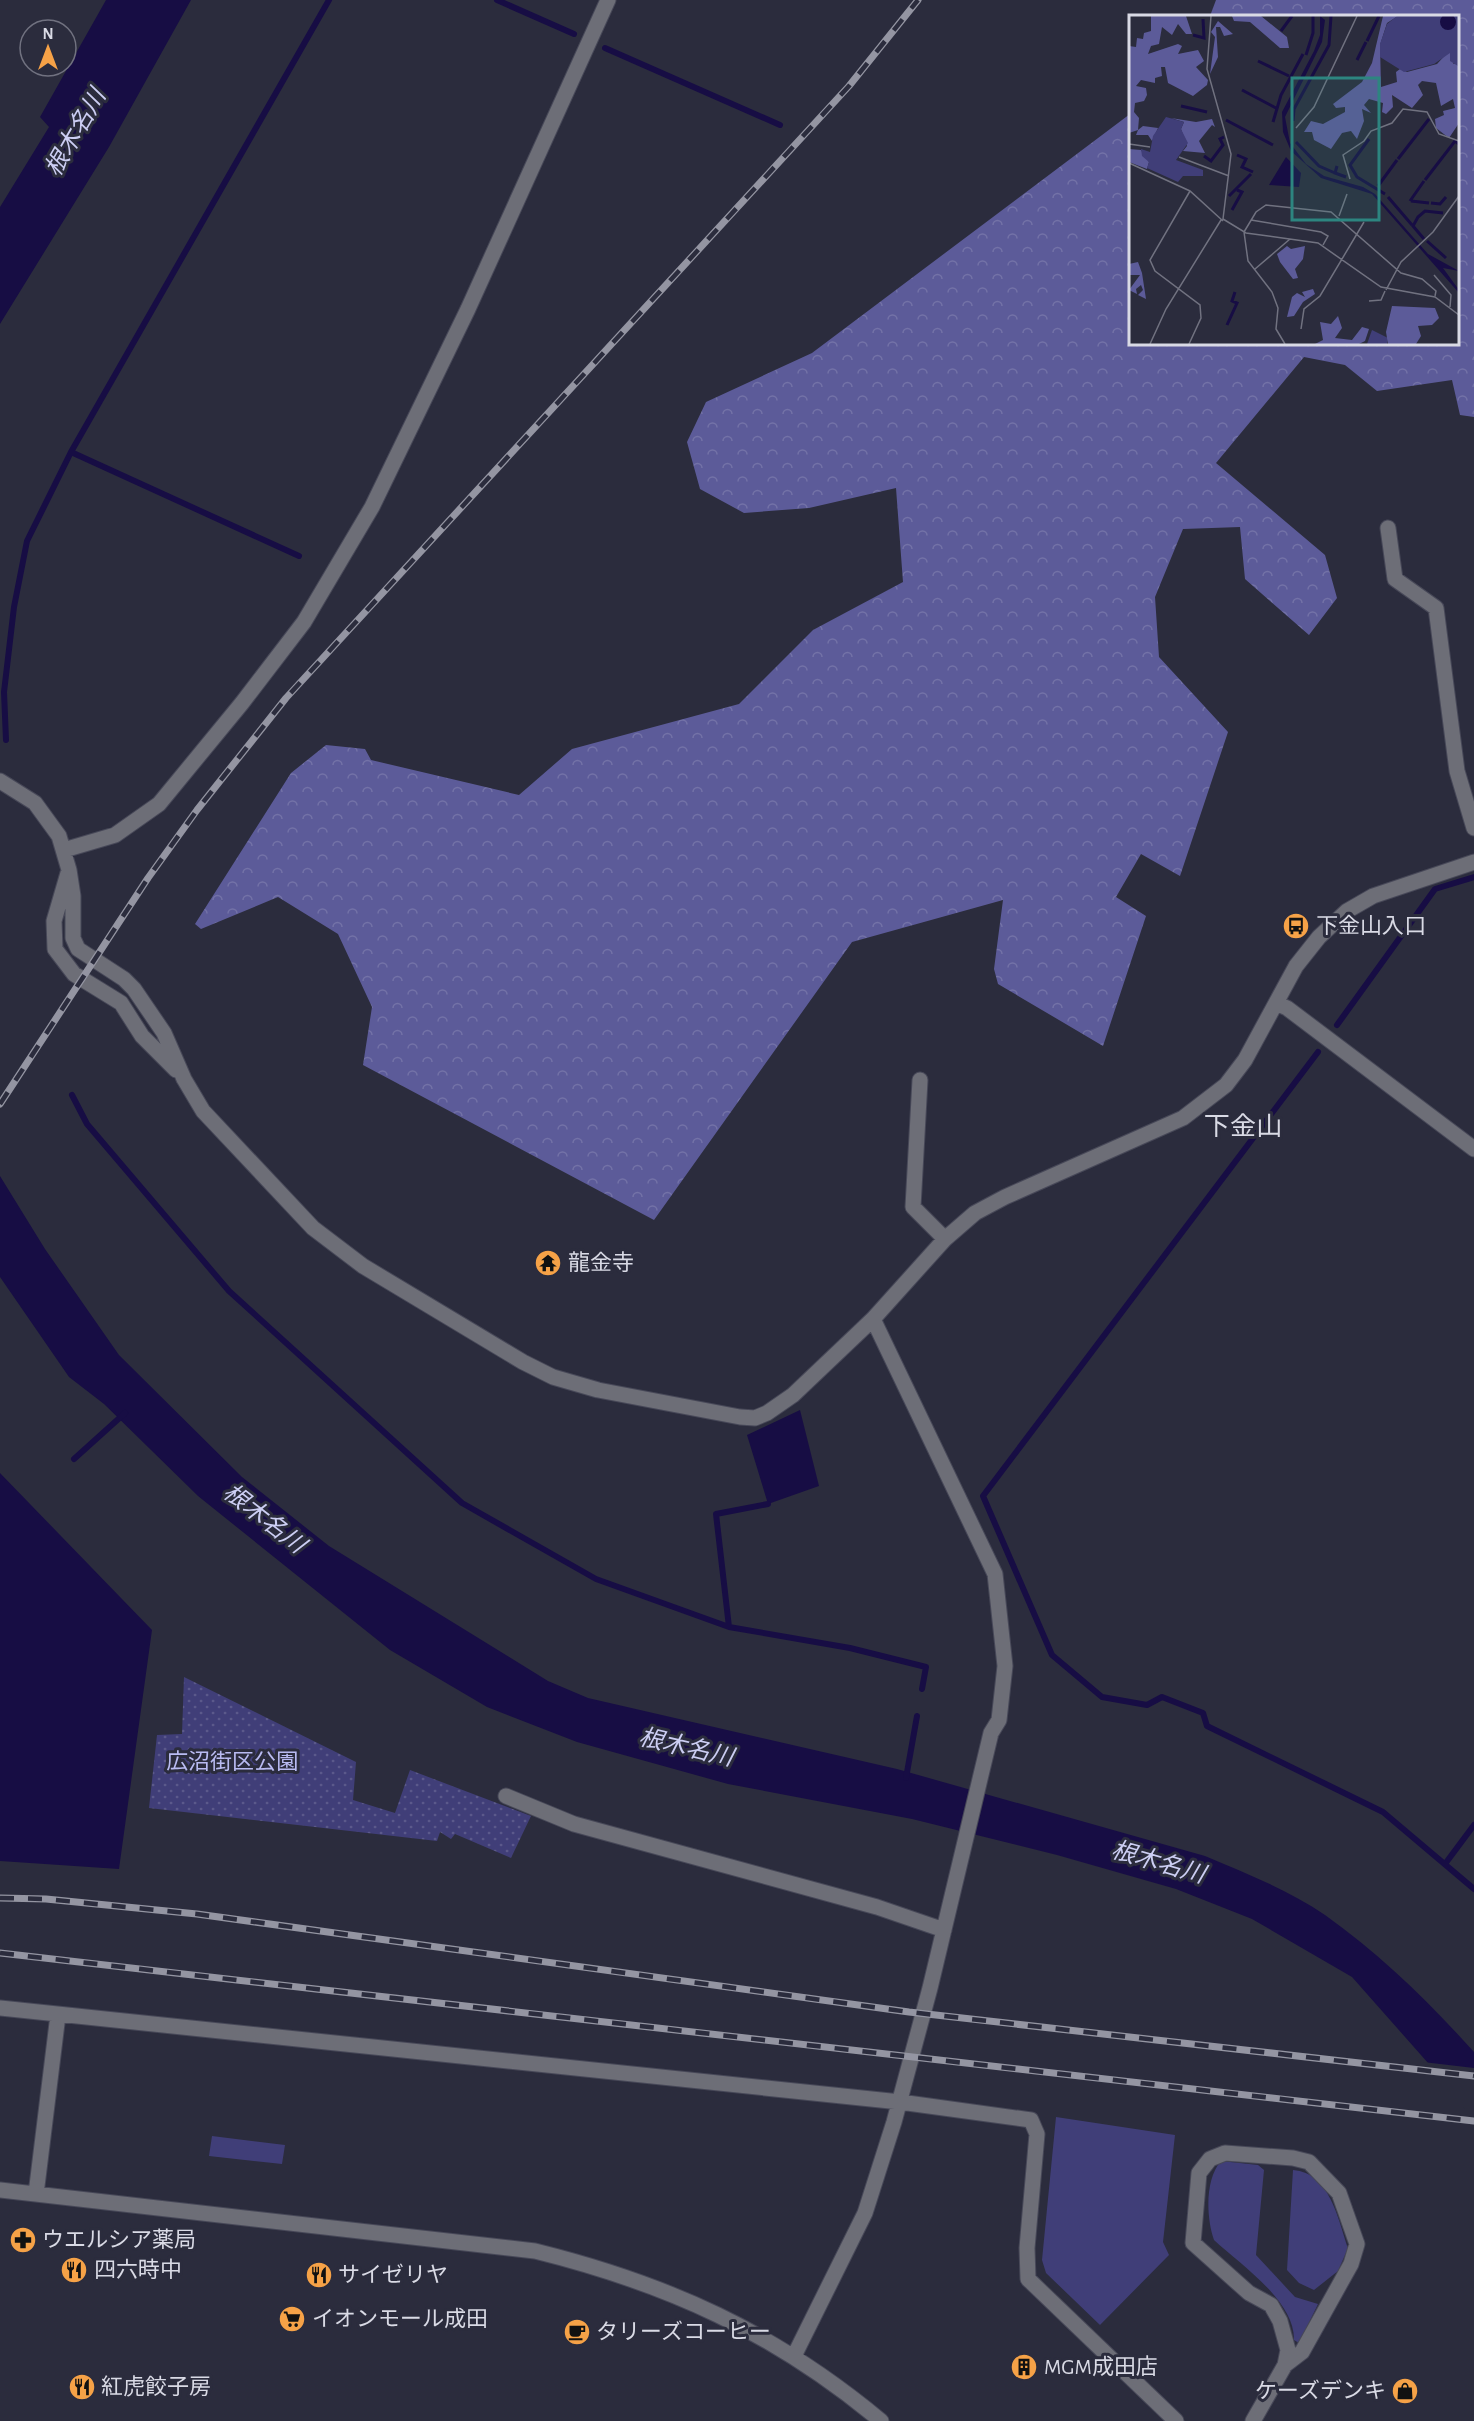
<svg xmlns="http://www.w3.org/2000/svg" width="1474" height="2421" viewBox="0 0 1474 2421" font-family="'Alegreya Sans','Noto Sans JP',sans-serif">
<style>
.green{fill:#403e78}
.forest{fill:url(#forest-crowns)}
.park{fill:url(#park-dots)}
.water{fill:#170d44}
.pier{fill:#2b2c3d}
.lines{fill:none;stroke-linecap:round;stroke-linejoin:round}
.stream{stroke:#170d44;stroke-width:6}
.minor-casing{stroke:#474858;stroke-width:17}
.minor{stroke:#6d6e77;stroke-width:15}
.rail-casing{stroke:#9495a2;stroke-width:7}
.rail{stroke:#2b2c3d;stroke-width:4.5;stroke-dasharray:14;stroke-linecap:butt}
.labels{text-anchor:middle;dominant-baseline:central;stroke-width:6;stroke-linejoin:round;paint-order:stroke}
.poi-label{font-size:22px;fill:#d9dae5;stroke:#2b2c3d;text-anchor:start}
.park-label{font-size:22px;fill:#b9bbf2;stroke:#2b2c3d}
.water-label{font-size:24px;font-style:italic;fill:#cccef3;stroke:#2b2c3d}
.quarter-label{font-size:26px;fill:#d9dae5;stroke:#2b2c3d}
.inset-river{fill:none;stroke:#170d44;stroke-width:3}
.inset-road{fill:none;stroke:#717280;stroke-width:1.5}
.view{fill:#2d8580;fill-opacity:0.15;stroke:#2d8580;stroke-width:3}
.inset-edge{fill:none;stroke:#d9dae5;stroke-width:3}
</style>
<defs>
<pattern id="forest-crowns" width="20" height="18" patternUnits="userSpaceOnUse" patternTransform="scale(1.5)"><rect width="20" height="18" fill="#5c5b99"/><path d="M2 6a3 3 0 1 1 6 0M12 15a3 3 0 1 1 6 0" fill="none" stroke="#7372a7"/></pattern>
<pattern id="park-dots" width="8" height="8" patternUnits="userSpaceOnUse" patternTransform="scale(1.5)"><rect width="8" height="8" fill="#403e78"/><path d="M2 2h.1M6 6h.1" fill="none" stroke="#5b598b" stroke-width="1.8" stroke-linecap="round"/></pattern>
</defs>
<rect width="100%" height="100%" fill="#2b2c3d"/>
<path class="green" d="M 1056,2117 L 1175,2135 L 1163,2242 L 1169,2255 L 1100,2325 L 1046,2273 L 1042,2260 Z
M 212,2136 L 285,2145 L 282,2164 L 209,2156 Z
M 1221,2161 L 1258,2165 L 1264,2170 L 1256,2255 L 1295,2297 L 1318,2304 L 1299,2343 L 1294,2340 C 1295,2301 1241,2265 1214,2240 C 1206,2217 1205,2179 1221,2161 Z
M 1293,2170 C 1330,2173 1338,2219 1348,2248 L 1338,2271 L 1314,2290 L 1299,2283 L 1287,2270 Z"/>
<path class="forest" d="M 1216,0 L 1474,0 L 1474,417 L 1460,415 L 1452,380 L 1377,391 L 1345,365 L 1304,357 L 1216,463 L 1325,555 L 1337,598 L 1309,635 L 1245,579 L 1240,527 L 1183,529 L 1155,597 L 1159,657 L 1228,732 L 1180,876 L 1141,854 L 1116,897 L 1146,916 L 1103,1046 L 998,984 L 994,969 L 1003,900 L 852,942 L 654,1220 L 363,1065 L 372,1007 L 338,934 L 278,897 L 201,929 L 195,924 L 291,773 L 326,745 L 365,749 L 371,760 L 519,795 L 572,749 L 739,704 L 813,630 L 903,582 L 896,488 L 809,508 L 744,513 L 700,489 L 687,442 L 706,402 L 812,353 L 1130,114 L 1130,344 L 1458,344 L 1458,16 L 1210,16 Z"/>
<path class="park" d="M 184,1677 L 356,1762 L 353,1800 L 395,1813 L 410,1770 L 531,1816 L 511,1858 L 455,1834 L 451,1839 L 440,1832 L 437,1841 L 149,1808 L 157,1735 L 182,1734 Z"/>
<path class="water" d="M 106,0 L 191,0 L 109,147 L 0,324 L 0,207 L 49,127 L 40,117 Z
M 0,1176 L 45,1249 L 119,1355 L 242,1477 L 329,1546 L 548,1681 L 588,1698 L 897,1769 L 1205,1856 C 1245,1873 1289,1890 1325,1915 C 1381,1955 1428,2001 1474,2052 L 1474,2115 L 1352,1977 L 1252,1919 L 1176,1889 L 1057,1855 L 912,1819 L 728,1784 L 577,1742 L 487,1707 L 390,1650 L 198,1496 L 104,1404 L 69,1377 L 0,1277 Z
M 800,1410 L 819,1486 L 768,1504 L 747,1435 Z
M 0,1473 L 152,1630 L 119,1869 L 0,1861 Z"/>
<path class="pier" d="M 1423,2062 L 1474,2068 L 1474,2118 L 1472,2117 Z"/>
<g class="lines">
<path class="stream" d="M 497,0 L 574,34
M 605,48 L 780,125
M 71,452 L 299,556
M 6,740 L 4,692 L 14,607 L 27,541 L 71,452 L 329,0
M 1337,1025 L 1435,889 L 1474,877
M 1318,1052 L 983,1496 L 1052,1655 L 1102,1697 L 1147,1705 L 1162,1697 L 1203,1713 L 1207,1726 L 1383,1812 L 1474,1889
M 72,1095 L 87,1124 L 229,1291 L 462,1503 L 596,1579 L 729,1627
M 74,1459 L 125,1413
M 768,1504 L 716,1514 L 729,1627 L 850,1648 L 926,1667 L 922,1689
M 906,1778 L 917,1716
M 1445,1864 L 1474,1825"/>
<defs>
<path id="minor" d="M 1388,528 L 1395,579 L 1436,608 L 1457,771 L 1474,828
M 0,781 L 35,803 L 59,836 L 69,870 L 73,896 L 73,938 L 78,949 L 124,979 L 134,989 L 164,1033 L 184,1079 L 203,1111 L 313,1228 L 363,1266 L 523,1362 L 553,1377 L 598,1390 L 740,1417 L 755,1418 L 767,1413 L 793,1395 L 873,1319 L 945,1239 L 975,1213 L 1005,1197 L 1183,1118 L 1226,1085 L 1245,1060 L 1296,966 L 1319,937 L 1347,911 L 1373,896 L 1474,862
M 64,850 L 115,835 L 159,804 L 242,703 L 304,622 L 372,507 L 468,309 L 608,0
M 68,873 L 54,921 L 55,949 L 74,974 L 121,1003 L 142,1036 L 176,1070
M 1276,1003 L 1287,1008 L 1474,1149
M 920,1080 L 913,1207 L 945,1239
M 506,1796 L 574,1824 L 877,1907 L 944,1930
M 0,2008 L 900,2102 L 1031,2120 L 1037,2134 L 1027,2248 L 1028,2279 L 1176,2421
M 0,2190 L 535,2251 C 668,2284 774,2332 881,2421
M 36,2194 L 58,2015
M 794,2356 L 865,2213 L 894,2122 L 930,1988 L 991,1733 L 999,1720 L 1005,1666 L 995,1574 L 873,1319
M 1253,2421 L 1285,2365 L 1302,2352 L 1351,2264 L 1357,2244 L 1339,2193 L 1309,2162 L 1293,2158 L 1225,2153 L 1210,2159 L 1199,2173 L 1193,2243 L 1249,2293 L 1271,2305 L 1280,2321 L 1288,2350 L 1285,2365"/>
</defs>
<use href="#minor" class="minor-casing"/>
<use href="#minor" class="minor"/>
<defs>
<path id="rail" d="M 0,1104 L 148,878 L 197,810 L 286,698 L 849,86 L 918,0
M 0,1898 L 46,1899 L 197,1914 L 909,2012 L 1474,2076
M 0,1953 L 1474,2121"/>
</defs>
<use href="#rail" class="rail-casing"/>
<use href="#rail" class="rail"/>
</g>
<defs>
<symbol id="bus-disc" viewBox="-11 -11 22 22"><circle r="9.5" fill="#f6a247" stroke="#2b2c3d"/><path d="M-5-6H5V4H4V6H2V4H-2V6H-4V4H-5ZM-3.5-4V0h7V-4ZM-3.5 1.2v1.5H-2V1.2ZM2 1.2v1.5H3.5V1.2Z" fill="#111"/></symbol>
<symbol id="temple-disc" viewBox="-11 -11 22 22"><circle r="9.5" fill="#f6a247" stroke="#2b2c3d"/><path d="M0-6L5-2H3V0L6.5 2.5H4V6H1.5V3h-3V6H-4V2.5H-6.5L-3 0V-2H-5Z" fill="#111"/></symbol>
<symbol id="pharmacy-disc" viewBox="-11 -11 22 22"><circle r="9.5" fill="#f6a247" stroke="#2b2c3d"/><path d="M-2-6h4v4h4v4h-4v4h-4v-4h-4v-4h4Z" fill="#111"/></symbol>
<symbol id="restaurant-disc" viewBox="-11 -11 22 22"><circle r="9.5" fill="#f6a247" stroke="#2b2c3d"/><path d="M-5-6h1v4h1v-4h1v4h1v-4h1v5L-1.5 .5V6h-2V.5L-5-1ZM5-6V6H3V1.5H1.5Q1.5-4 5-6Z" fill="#111"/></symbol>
<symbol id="supermarket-disc" viewBox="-11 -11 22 22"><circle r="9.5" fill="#f6a247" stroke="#2b2c3d"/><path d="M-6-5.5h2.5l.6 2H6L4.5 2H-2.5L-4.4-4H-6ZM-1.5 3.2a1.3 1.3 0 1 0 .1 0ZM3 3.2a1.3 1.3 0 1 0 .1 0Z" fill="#111"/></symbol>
<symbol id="cafe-disc" viewBox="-11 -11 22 22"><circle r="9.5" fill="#f6a247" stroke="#2b2c3d"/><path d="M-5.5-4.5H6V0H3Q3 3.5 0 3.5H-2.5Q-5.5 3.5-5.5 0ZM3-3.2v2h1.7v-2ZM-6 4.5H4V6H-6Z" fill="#111"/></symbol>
<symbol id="building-disc" viewBox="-11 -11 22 22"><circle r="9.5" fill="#f6a247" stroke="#2b2c3d"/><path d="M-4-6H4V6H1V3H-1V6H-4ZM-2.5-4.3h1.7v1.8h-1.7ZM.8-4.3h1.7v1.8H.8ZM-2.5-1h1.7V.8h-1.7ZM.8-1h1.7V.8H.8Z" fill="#111"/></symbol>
<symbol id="shop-disc" viewBox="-11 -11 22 22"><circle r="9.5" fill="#f6a247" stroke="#2b2c3d"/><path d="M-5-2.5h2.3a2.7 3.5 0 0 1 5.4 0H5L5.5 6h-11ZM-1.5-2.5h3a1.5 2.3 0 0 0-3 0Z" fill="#111"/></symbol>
</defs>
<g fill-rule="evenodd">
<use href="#bus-disc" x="1281" y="911" width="30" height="30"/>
<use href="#temple-disc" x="533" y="1248" width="30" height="30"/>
<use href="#pharmacy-disc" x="8" y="2225" width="30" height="30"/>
<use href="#restaurant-disc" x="59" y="2255" width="30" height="30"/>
<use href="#restaurant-disc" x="304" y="2260" width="30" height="30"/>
<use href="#supermarket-disc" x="277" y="2304" width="30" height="30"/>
<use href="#cafe-disc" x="562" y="2317" width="30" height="30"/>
<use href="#building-disc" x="1009" y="2352" width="30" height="30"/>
<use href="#restaurant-disc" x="67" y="2372" width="30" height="30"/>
<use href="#shop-disc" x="1390" y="2376" width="30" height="30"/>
</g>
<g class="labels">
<g class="poi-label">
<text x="1316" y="926">下金山入口</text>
<text x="568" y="1263">龍金寺</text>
<text x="42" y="2240">ウエルシア薬局</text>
<text x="94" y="2270">四六時中</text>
<text x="338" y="2275">サイゼリヤ</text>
<text x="312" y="2319">イオンモール成田</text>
<text x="596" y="2332">タリーズコーヒー</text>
<text x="1044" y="2367">MGM成田店</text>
<text x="101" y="2387">紅虎餃子房</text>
<text x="1386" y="2391" text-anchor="end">ケーズデンキ</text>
</g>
<g class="park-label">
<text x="232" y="1762">広沼街区公園</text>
</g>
<g class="water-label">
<text transform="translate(76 133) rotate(-60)">根木名川</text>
<text transform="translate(264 1519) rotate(38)">根木名川</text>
<text transform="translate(686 1748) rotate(13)">根木名川</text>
<text transform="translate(1158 1863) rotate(16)">根木名川</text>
</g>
<g class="quarter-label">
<text x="1243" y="1127">下金山</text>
</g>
</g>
<g transform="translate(1129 15)">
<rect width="330" height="330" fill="#2b2c3d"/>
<path d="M 243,315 L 259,323 L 258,329 L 238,329 Z" fill="#403e78"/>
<path d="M 22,1 L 57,1 L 63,19 L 57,19 L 49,9 L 43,20 L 33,12 L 30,29 L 22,31 L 19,39 L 49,29 L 53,31 L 49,39 L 69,35 L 75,46 L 67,52 L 79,65 L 78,70 L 64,81 L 39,68 L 36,52 L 32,52 L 33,61 L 26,63 L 26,68 L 12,65 L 7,71 L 17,73 L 18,80 L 15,86 L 6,88 L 5,97 L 10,103 L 9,115 L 14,111 L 29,113 L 23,126 L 19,120 L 7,120 L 9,115 L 0,118 L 0,31 L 7,32 L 8,23 L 14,24 L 15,18 L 22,16 ZM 103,1 L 132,1 L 158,22 L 160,33 L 151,33 L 121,7 L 105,6 ZM 254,1 L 269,1 L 258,8 L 251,30 L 252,72 L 268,67 L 267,57 L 271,54 L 278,57 L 308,49 L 321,35 L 330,41 L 324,49 L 330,48 L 330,108 L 320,123 L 307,113 L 306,104 L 315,100 L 314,96 L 326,93 L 324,84 L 312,91 L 307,68 L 293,66 L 289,70 L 294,80 L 283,93 L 263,80 L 264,92 L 257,99 L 253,97 L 254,88 L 240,84 L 235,90 L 242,98 L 233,94 L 235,106 L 228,124 L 222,116 L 213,118 L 202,134 L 185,125 L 183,117 L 175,117 L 182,106 L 194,109 L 216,97 L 216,92 L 207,93 L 204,89 L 233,67 L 243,48 ZM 89,6 L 104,19 L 95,21 L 91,12 L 87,12 L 89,42 L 81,59 L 86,22 L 82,17 ZM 42,103 L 67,107 L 83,104 L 86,112 L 83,110 L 70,126 L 76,138 L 54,136 L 58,131 L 52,114 L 55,107 ZM 0,134 L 12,135 L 20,147 L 18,154 L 0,147 ZM 158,231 L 162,234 L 176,231 L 174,244 L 166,254 L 169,263 L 164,264 L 151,247 L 148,239 ZM 9,247 L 13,258 L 17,284 L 9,280 L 14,275 L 12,270 L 7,274 L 8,279 L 0,275 L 11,260 L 0,260 L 0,249 ZM 184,274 L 186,279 L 174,287 L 165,301 L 158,302 L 163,282 L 168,278 L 176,282 L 173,277 ZM 263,291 L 306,293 L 310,303 L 303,310 L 289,311 L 292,321 L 287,329 L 259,329 L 257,317 ZM 209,301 L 213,313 L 206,323 L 223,325 L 233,312 L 240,314 L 236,326 L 230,329 L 186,329 L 194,325 L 191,307 L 202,309 Z" fill="#5c5b99"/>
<path d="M 268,1 L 330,1 L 330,72 L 329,51 L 321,46 L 321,38 L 305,49 L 275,57 L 251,42 L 251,29 L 258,9 ZM 37,102 L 55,107 L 52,114 L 59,128 L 47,145 L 74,155 L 74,161 L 54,161 L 49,167 L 18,153 L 20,147 L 13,141 L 12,134 L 21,137 L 24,121 Z" fill="#403e78"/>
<path d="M311 7a8 8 0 1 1 16 0a8 8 0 1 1-16 0ZM 191,1 L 196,5 L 193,27 L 156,102 L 161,128 L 177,149 L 195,161 L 234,172 L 246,179 L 299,239 L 330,256 L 314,253 L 330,275 L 330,278 L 243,179 L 192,163 L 162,136 L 154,117 L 153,97 L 185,36 L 191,20 ZM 157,142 L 172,158 L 170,172 L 140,170 Z" fill="#170d44"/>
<path class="inset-river" d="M 152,16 L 163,1M 64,20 L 75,23 L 74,4M 238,26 L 250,1M 177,40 L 184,18 L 184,1M 228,45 L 237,27M 129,46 L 160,61M 113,75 L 147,93M 52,91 L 78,97M 97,105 L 144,130M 164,106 L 165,94 L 200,30 L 202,1M 144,107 L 152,80 L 174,39M 240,124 L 221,150 L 228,162 L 256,179M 167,127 L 190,151 L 206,158M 108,140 L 117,144 L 113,152 L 124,157M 75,141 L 82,146 L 94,130 L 91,124 L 95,122M 269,144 L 300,104M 208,151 L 206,158 L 217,162M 296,165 L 326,126 L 330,129M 249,171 L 268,145M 100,181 L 122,159M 259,182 L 283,210M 281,186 L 295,166M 282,186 L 300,188M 302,188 L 311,189 L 317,182M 103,195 L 113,177 L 108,175M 295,224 L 284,211 L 289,202 L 296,196 L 314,198M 298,226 L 317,243M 98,310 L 108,288 L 103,286 L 106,277"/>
<path class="inset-road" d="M 82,1 L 78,54 L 102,139 L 94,204 L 117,218 L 189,228 L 252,272 L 306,282 L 330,300M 167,113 L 185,92 L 228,1M 0,129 L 21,132M 50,142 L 100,161M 0,148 L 61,176 L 94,206M 221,164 L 214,140 L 235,126 L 242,116 L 263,108 L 274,94 L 298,97 L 310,119 L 330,126M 210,201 L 218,179M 122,205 L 192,217 L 199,221 L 194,230M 115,217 L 127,197 L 137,190 L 202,197 L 272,258 L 293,264 L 307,276 L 306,281M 115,217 L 119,246 L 143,277 L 149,293 L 147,314 L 156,329M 126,254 L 161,224M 305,260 L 322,280 L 321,292M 257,275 L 272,247 L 304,217 L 330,181M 240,286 L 252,285 L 256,276M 172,314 L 175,294 L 191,281 L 235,207M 21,329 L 37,294 L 92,205M 60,329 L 72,303 L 71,290 L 26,256 L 21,245 L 61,176"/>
<path class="view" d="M 163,63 L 250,63 L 250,205 L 163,205 Z"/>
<rect width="330" height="330" class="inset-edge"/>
</g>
<g transform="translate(48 48)"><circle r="28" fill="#2b2c3d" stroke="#717280" stroke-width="1.5"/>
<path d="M0-4.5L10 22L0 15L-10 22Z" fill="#f6a247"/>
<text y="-9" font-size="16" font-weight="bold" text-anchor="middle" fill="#d9dae5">N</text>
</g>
</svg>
